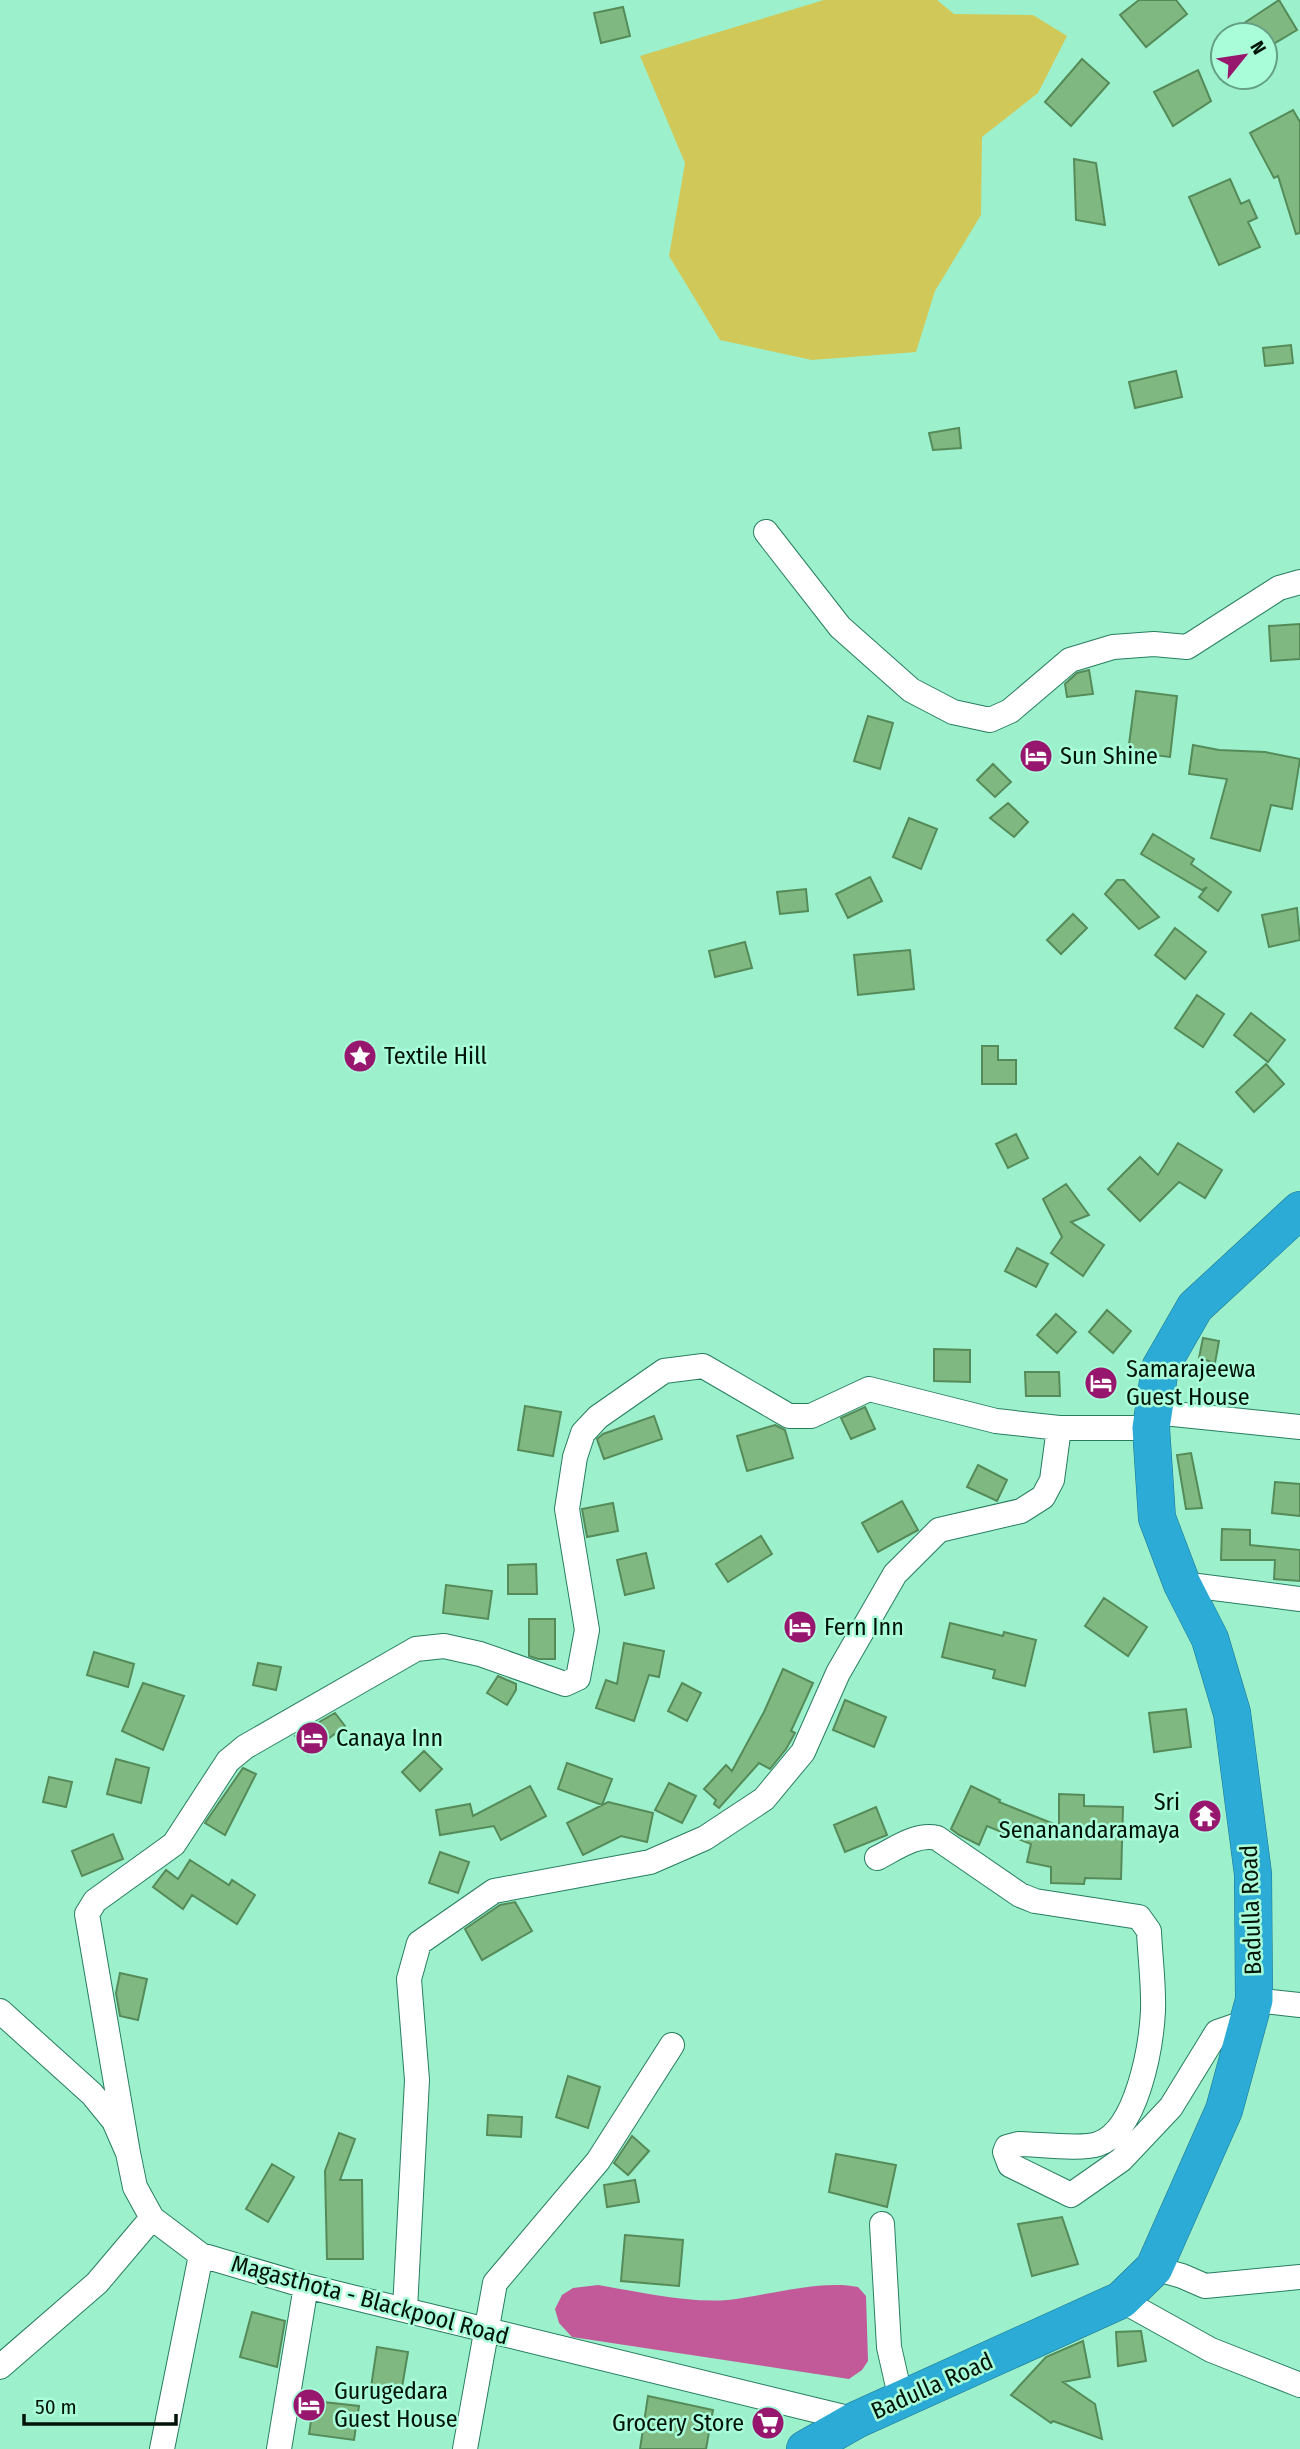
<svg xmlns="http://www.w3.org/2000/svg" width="1300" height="2449" viewBox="0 0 1300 2449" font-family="'Fira Sans Condensed',sans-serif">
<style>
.green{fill:#d0c959}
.water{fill:#c25999}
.building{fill:#80b882;stroke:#558b58;stroke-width:2}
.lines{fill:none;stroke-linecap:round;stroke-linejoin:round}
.minor-casing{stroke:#277e5f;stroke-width:26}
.highway-casing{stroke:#1c768e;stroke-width:38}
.minor{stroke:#fff;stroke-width:24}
.highway{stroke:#2babd5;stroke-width:37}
.labels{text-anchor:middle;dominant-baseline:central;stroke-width:5;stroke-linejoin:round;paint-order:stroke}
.poi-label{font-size:24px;fill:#001309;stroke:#a9fdd9;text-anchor:start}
.street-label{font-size:24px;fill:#001309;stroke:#a9fdd9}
</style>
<rect width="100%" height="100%" fill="#9cf0cc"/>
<path class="green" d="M 824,0 L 937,0 L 954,14 L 1033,15 L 1067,36 L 1038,93 L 982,137 L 981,215 L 935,291 L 916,352 L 812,360 L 720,340 L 669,256 L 685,163 L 640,56 Z"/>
<path class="water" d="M 598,2285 C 640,2292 685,2303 728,2300 C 765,2296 822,2279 858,2287 L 866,2296 L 868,2361 L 862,2370 L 849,2379 L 572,2337 L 559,2323 L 555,2309 L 562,2295 L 573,2288 Z"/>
<path class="building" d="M 1139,0 L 1176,0 L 1187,14 L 1146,47 L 1120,15 Z
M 1279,0 L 1297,30 L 1265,49 L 1265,35 L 1226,35 Z
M 623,7 L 630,36 L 601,43 L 594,13 Z
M 1082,59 L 1109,83 L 1071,126 L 1045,102 Z
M 1198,70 L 1211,101 L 1173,126 L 1154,92 Z
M 1293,110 L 1300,122 L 1300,233 L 1296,234 L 1278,176 L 1274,178 L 1250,133 Z
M 1074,159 L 1096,163 L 1105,225 L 1076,220 Z
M 1230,179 L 1241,204 L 1249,200 L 1257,218 L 1248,222 L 1260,247 L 1219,265 L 1189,197 Z
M 1291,345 L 1293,363 L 1265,366 L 1263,348 Z
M 1176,371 L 1182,397 L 1135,408 L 1129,382 Z
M 959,428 L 961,448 L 933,450 L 929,433 Z
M 1300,624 L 1300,659 L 1271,661 L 1269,626 Z
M 1089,670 L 1093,694 L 1067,697 L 1065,684 L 1077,673 Z
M 1136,691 L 1177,696 L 1170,757 L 1128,752 Z
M 868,716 L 893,723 L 880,769 L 854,761 Z
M 1193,745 L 1219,750 L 1265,752 L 1300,759 L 1292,809 L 1271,805 L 1260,851 L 1211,838 L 1227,779 L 1189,774 Z
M 993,764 L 1011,782 L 995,797 L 977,780 Z
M 1008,803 L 1028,822 L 1014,837 L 990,818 Z
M 909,818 L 937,829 L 921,869 L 893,857 Z
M 1153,834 L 1194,859 L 1191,864 L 1231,892 L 1218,911 L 1199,897 L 1207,887 L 1202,890 L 1141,854 Z
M 870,877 L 882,901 L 848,918 L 836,894 Z
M 1117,880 L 1124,880 L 1159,917 L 1139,929 L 1105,894 Z
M 806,889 L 808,911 L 780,914 L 777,892 Z
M 1297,908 L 1300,940 L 1269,947 L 1262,915 Z
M 1073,914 L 1087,928 L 1061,954 L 1047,940 Z
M 1175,928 L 1206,952 L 1185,979 L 1155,955 Z
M 745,942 L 752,968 L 715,977 L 709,951 Z
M 910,950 L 914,989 L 858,995 L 854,955 Z
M 1197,995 L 1224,1014 L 1203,1047 L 1175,1028 Z
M 1251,1013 L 1285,1040 L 1268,1062 L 1234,1035 Z
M 982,1046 L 998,1046 L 998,1060 L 1016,1060 L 1016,1084 L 982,1084 Z
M 1266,1064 L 1284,1084 L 1254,1112 L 1236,1092 Z
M 1016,1134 L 1028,1158 L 1008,1168 L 996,1144 Z
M 1178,1143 L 1222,1170 L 1205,1198 L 1179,1182 L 1140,1221 L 1108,1189 L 1140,1157 L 1158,1175 Z
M 1066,1184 L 1089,1215 L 1071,1222 L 1104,1245 L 1083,1276 L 1051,1253 L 1062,1237 L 1043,1199 Z
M 1017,1248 L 1048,1264 L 1036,1287 L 1005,1271 Z
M 1107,1310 L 1131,1331 L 1113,1353 L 1089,1332 Z
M 1056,1314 L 1076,1332 L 1057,1353 L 1037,1335 Z
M 1203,1338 L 1219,1341 L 1215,1363 L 1199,1358 Z
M 934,1349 L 970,1350 L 970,1382 L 934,1381 Z
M 1025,1372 L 1059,1372 L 1060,1396 L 1026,1396 Z
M 525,1406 L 561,1412 L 553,1456 L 518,1450 Z
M 865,1407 L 875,1429 L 851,1439 L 841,1418 Z
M 654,1416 L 662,1439 L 604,1459 L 597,1439 L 603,1434 Z
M 775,1425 L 785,1430 L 793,1458 L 747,1471 L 737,1436 Z
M 1191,1453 L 1202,1508 L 1186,1509 L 1177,1455 Z
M 978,1465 L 1007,1480 L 997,1501 L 967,1487 Z
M 1275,1482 L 1300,1484 L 1300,1516 L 1272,1513 Z
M 902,1501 L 918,1530 L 878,1552 L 862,1523 Z
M 613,1503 L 618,1531 L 587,1537 L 582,1509 Z
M 1222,1529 L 1250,1530 L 1250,1545 L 1300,1550 L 1300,1581 L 1274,1579 L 1275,1560 L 1221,1560 Z
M 761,1536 L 772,1554 L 728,1582 L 716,1564 Z
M 646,1553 L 654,1588 L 625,1595 L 617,1560 Z
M 536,1564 L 537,1594 L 508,1594 L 508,1565 Z
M 446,1585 L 492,1591 L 488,1619 L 443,1613 Z
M 1104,1598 L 1147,1627 L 1128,1656 L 1085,1626 Z
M 529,1619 L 555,1619 L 555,1659 L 538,1659 L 529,1656 Z
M 950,1623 L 1003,1636 L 1004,1632 L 1036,1640 L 1025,1686 L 993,1678 L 995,1670 L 942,1657 Z
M 624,1643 L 664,1651 L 659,1677 L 649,1675 L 634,1721 L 596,1708 L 606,1680 L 617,1684 Z
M 94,1652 L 134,1664 L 128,1687 L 87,1675 Z
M 258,1663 L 281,1667 L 276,1690 L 253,1685 Z
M 783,1669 L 813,1683 L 791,1731 L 795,1733 L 786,1749 L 770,1769 L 759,1763 L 719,1808 L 714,1804 L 716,1800 L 704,1789 L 726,1765 L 732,1771 L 764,1712 Z
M 498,1676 L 516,1684 L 516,1690 L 507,1705 L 487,1693 Z
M 143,1683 L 184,1696 L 163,1750 L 122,1731 Z
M 682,1683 L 701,1693 L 687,1721 L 668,1711 Z
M 845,1700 L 886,1717 L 874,1747 L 833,1730 Z
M 1186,1709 L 1191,1747 L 1154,1752 L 1149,1713 Z
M 335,1713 L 345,1726 L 308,1754 L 295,1736 Z
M 424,1751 L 442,1769 L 420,1791 L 402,1772 Z
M 116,1759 L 149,1768 L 141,1803 L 107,1794 Z
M 567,1763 L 612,1779 L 602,1805 L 558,1789 Z
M 243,1768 L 256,1774 L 225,1835 L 205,1823 Z
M 49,1777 L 72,1782 L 66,1807 L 43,1802 Z
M 669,1783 L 696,1796 L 682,1823 L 655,1810 Z
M 530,1786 L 546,1816 L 501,1840 L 494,1826 L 440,1835 L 436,1810 L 470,1804 L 473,1816 Z
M 971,1786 L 1000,1800 L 999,1802 L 1059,1826 L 1059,1794 L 1084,1795 L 1084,1806 L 1123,1807 L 1121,1879 L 1085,1878 L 1084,1884 L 1051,1883 L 1051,1867 L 1027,1862 L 1031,1844 L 987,1826 L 979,1845 L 959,1835 L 951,1829 Z
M 608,1802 L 653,1813 L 647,1842 L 621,1836 L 583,1855 L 567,1823 Z
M 876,1807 L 887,1835 L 845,1852 L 834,1825 Z
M 113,1834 L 123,1859 L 82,1876 L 72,1851 Z
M 440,1852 L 469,1862 L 458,1893 L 429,1883 Z
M 190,1860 L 229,1885 L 232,1880 L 255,1895 L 237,1924 L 192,1895 L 183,1909 L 153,1887 L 166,1870 L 178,1879 Z
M 515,1902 L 532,1931 L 482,1960 L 465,1929 L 500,1905 Z
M 120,1973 L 147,1979 L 138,2020 L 120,2016 L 116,1993 Z
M 568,2076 L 600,2087 L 588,2128 L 556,2117 Z
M 488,2115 L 522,2117 L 521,2137 L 487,2135 Z
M 339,2133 L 355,2139 L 340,2180 L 362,2180 L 363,2259 L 327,2259 L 325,2171 Z
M 632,2136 L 649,2151 L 628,2175 L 614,2163 Z
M 836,2154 L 896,2165 L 887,2207 L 829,2192 Z
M 272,2164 L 294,2177 L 268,2222 L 246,2209 Z
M 635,2180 L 639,2202 L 607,2207 L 604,2185 Z
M 1062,2217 L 1078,2264 L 1032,2276 L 1018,2224 Z
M 625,2235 L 683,2240 L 679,2286 L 621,2281 Z
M 252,2312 L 285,2321 L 277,2367 L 240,2357 Z
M 1141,2331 L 1146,2361 L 1118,2366 L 1116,2332 Z
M 1083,2341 L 1090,2377 L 1063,2382 L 1095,2404 L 1102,2439 L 1053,2421 L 1051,2423 L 1011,2395 L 1046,2357 Z
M 377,2347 L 408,2352 L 400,2399 L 370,2394 Z
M 648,2396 L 713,2410 L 706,2449 L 640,2449 Z
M 314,2401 L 359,2406 L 354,2440 L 309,2434 Z"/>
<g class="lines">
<defs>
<path id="minor" d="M 766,532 L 840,627 L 911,690 L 953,712 L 990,720 L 1010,711 L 1070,660 L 1113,647 L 1154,644 L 1187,647 L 1279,588 L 1300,582
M 1154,1412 L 1300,1427
M 1182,1584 L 1300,1599
M 877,1858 C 895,1849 916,1833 937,1838 L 1020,1895 L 1035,1901 L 1139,1917 L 1149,1931 C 1150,1957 1154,1985 1153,2011 C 1151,2048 1137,2131 1098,2144 C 1082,2150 1036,2144 1018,2144 L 1007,2147 L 1005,2152 L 1010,2165 L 1071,2195 L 1121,2160 L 1171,2107 L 1217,2032 L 1249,2021
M 1254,2000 L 1300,2005
M 0,2011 L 92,2094 L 114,2121 L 128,2153 L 135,2187 L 152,2218 L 201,2255 L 306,2286 L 856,2420
M 128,2153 L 87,1914 L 95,1901 L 174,1844 L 228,1761 L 245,1747 L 416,1649 L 444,1646 L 480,1654 L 565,1684 L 578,1678 L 587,1630 L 567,1509 L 575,1457 L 583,1433 L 598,1417 L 664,1371 L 703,1366 L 789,1416 L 811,1416 L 869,1389 L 996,1421 L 1059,1428 L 1151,1428
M 882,2224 L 889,2347 L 901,2400
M 1154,2268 L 1182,2276 L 1205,2286 L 1300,2277
M 1121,2300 L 1211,2350 L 1300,2385
M 405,2309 L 417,2080 L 409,1979 L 419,1943 L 494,1891 L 650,1862 L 705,1838 L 764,1799 L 803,1752 L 838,1673 L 895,1574 L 939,1530 L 1021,1511 L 1043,1497 L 1052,1480 L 1059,1428
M 0,2367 L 97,2283 L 152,2218
M 162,2449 L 201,2255
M 279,2449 L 306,2286
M 465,2449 L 495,2283 L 598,2161 L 672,2045"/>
<path id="highway" d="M 805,2449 L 856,2420 L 1121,2300 L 1154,2268 L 1224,2110 L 1254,2000 L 1253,1874 L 1232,1713 L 1210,1639 L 1182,1584 L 1157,1518 L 1151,1428 L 1160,1368 L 1195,1307 L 1300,1210"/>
</defs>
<use href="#minor" class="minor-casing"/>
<use href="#highway" class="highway-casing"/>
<use href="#minor" class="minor"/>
<use href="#highway" class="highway"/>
</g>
<defs>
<symbol id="hotel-disc" viewBox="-11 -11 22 22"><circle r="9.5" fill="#98176e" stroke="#a9fdd9"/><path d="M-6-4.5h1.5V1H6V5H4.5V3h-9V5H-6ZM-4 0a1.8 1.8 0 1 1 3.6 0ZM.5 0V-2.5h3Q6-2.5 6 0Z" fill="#fff"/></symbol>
<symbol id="sight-disc" viewBox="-11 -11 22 22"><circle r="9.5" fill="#98176e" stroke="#a9fdd9"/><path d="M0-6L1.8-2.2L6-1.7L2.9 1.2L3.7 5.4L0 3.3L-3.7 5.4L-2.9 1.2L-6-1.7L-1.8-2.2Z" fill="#fff"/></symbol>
<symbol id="temple-disc" viewBox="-11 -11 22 22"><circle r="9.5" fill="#98176e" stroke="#a9fdd9"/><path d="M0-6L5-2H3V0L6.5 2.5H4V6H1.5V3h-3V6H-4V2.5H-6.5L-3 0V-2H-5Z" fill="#fff"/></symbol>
<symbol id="supermarket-disc" viewBox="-11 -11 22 22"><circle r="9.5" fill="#98176e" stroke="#a9fdd9"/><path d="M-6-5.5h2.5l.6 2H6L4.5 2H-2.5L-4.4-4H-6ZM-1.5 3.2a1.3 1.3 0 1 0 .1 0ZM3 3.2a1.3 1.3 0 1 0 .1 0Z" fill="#fff"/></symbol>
</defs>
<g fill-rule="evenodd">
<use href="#hotel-disc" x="1017" y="737" width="38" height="38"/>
<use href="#sight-disc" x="341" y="1037" width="38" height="38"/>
<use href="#hotel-disc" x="1082" y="1364" width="38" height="38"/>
<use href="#hotel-disc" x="781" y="1608" width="38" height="38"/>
<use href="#hotel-disc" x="293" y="1719" width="38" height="38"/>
<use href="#temple-disc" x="1186" y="1797" width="38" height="38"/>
<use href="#hotel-disc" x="290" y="2386" width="38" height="38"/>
<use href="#supermarket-disc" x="749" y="2404" width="38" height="38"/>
</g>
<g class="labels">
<g class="poi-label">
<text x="1060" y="756">Sun Shine</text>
<text x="384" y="1056">Textile Hill</text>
<text x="1126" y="1369">Samarajeewa<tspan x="1126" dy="28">Guest House</tspan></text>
<text x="824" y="1627">Fern Inn</text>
<text x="336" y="1738">Canaya Inn</text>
<text x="1180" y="1802" text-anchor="end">Sri<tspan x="1180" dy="28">Senanandaramaya</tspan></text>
<text x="334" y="2391">Gurugedara<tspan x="334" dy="28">Guest House</tspan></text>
<text x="744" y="2423" text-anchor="end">Grocery Store</text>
</g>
<g class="street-label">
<text transform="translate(1251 1910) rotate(-92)">Badulla Road</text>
<text transform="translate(370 2300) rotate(15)">Magasthota - Blackpool Road</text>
<text transform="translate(932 2386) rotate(-24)">Badulla Road</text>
</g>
</g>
<g transform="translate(1244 56) rotate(60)"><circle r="33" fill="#a9fdd9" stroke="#659f86" stroke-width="2"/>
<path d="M0-5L12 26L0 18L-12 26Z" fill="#98176e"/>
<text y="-10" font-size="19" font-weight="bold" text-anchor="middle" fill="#001309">N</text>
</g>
<path d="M24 2414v10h152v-10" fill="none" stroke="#001309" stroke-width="3.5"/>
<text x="35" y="2414" font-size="21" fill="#001309" stroke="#a9fdd9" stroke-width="5" paint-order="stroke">50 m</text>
</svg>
